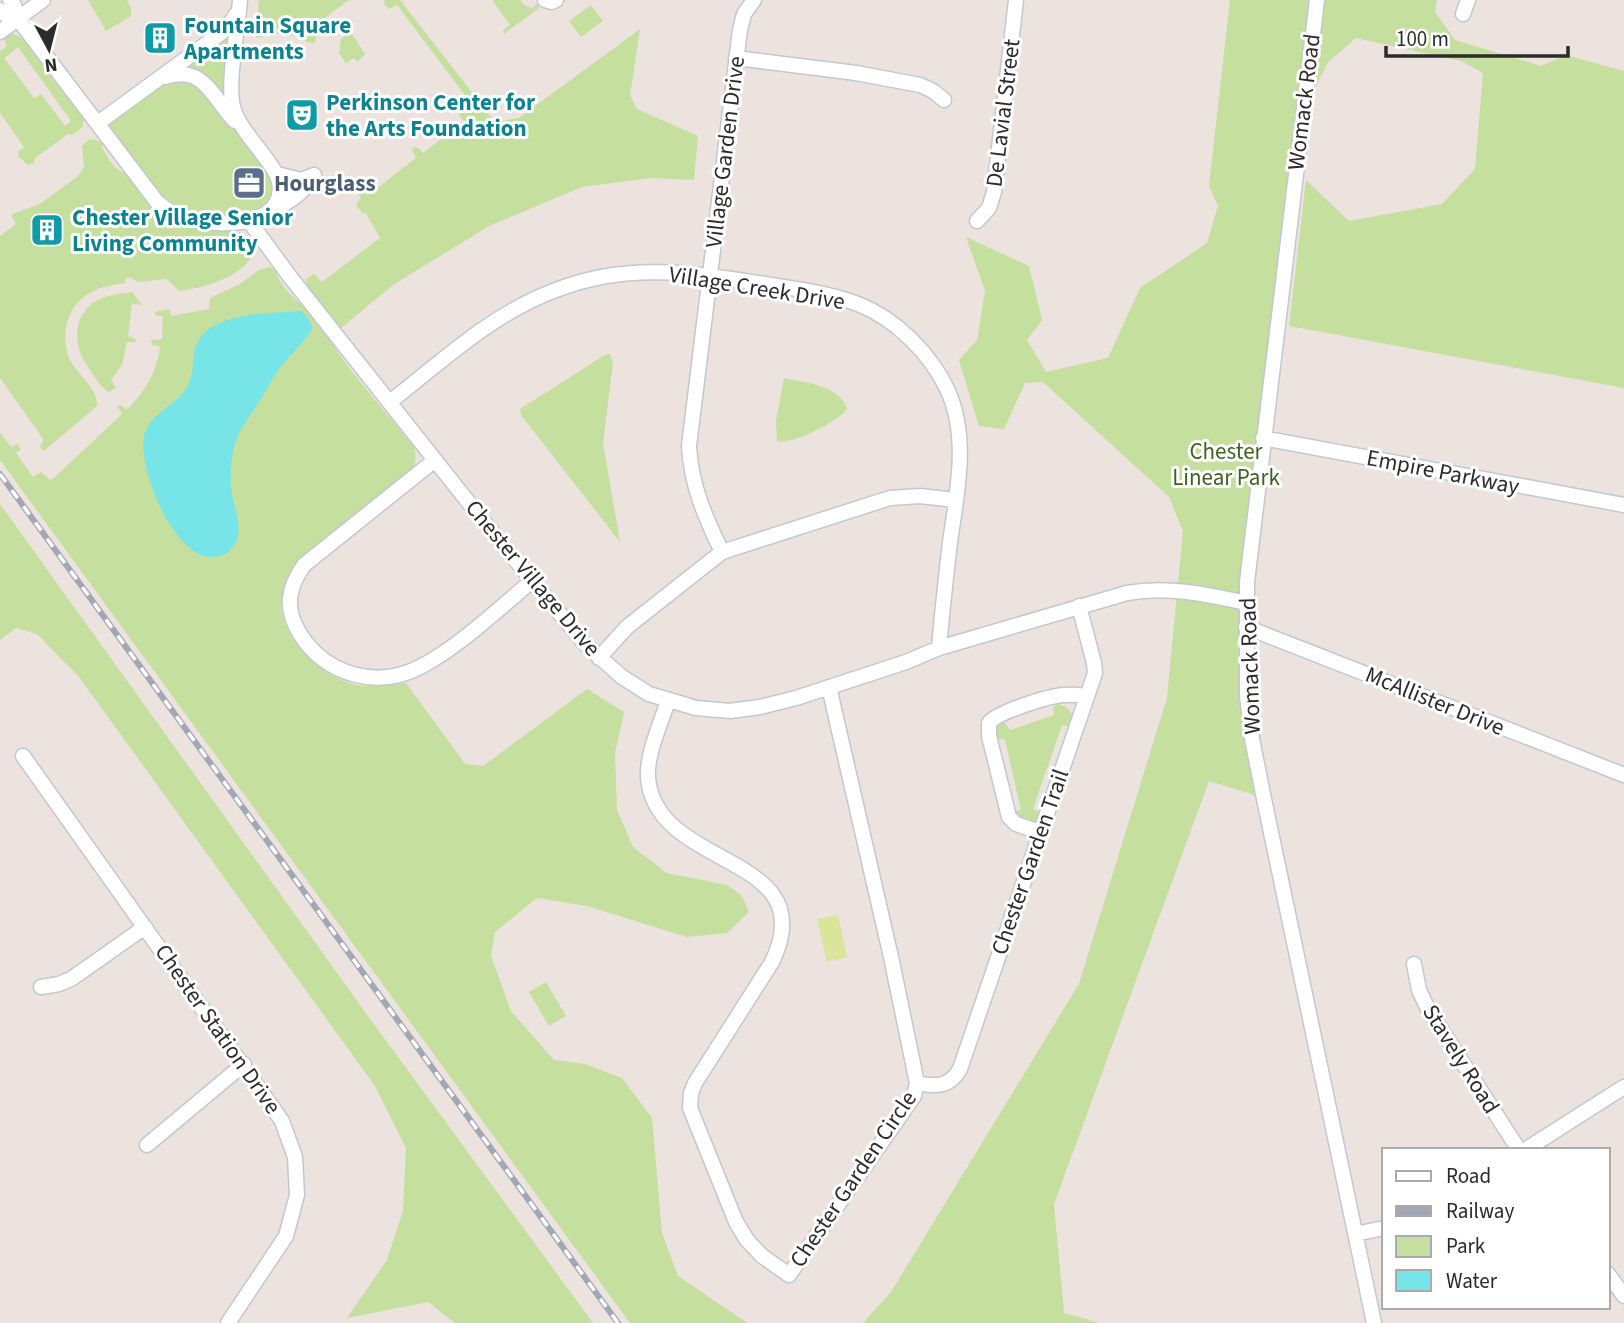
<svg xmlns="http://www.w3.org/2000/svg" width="1624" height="1323" viewBox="0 0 1624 1323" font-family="'Source Sans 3',sans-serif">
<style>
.green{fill:#c4df9e;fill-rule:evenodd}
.pitch{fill:#d8e59a}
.water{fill:#77e5e7}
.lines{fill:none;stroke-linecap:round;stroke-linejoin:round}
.minor-casing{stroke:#c2c8d0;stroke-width:17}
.minor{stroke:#fff;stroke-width:14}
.rail-casing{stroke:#a1a8b4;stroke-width:6}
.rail{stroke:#fff;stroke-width:3.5;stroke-dasharray:10;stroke-linecap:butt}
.labels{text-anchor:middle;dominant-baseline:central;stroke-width:6;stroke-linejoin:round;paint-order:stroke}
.culture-label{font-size:23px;font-weight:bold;fill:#0d838f;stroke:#fff;text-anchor:start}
.street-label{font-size:23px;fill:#2b2b2b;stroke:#fff}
.service-label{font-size:23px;font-weight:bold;fill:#4e5e75;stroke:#fff;text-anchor:start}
.park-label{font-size:23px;fill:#3e631f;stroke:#fff}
</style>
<rect width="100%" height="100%" fill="#ece2de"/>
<path class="green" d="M 88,0 L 127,0 L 131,9 L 131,16 L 106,31 Z
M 259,0 L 349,0 L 318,23 L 315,43 L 306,42 L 303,36 L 265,33 L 262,37 L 256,37 Z
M 385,0 L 400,0 L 495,122 L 519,118 L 640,29 L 630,95 L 637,109 L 698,136 L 694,180 L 651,178 L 582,187 L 489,226 L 393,285 L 341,328 C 327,317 307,297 306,279 L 314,274 L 322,282 L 380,238 L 366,213 L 362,213 L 356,205 L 361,198 L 356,191 L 363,187 L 371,193 L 416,158 L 412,151 L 414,147 L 418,148 L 423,153 L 464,121 L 459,115 L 460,111 L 471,103 L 397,5 L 389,9 L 384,4 Z
M 492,0 L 520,0 L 525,6 L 532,8 L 537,4 L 539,8 L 504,34 L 503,30 L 510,25 Z
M 1230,0 L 1316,0 L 1244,626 L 1237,643 L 1255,795 L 1209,781 L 1054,1204 L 1064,1313 L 1100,1323 L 863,1323 L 891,1292 L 1079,984 L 1167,698 L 1183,531 L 1169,497 L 1043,382 L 1025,383 L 1004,429 L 979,426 L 959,360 L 977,340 L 985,291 L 966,237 L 1029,266 L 1042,320 L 1027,340 L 1046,372 L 1108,358 L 1140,288 L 1207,243 L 1218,206 L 1209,186 Z
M 1321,0 L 1437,0 L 1435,12 L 1455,40 L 1541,66 L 1566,55 L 1624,71 L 1624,388 L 1289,326 L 1306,180 L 1349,221 L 1442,204 L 1475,169 L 1483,73 L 1461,61 L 1356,38 L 1328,62 L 1309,100 Z
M 591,5 L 603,21 L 581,37 L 569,21 Z
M 348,33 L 352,34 L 365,54 L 357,62 L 354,58 L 346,63 L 339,53 L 341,39 Z
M 11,34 C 25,35 40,54 43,67 L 84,118 L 82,128 L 72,135 L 68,134 L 35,158 L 34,163 L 28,165 L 18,156 L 18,152 L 24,147 L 0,113 L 0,51 L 7,46 L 4,39 ZM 18,47 L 71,121 L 65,126 L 41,94 L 34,98 L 4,58 Z
M 225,38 L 231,42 L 225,94 L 222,96 L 185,69 L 184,65 Z
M 183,73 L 241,127 L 280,190 L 249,221 L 177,215 L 98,123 L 154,81 Z
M 92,139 L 103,143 L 102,148 C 106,154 111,165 118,169 C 121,172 124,173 127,175 C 145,196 155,216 183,225 C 207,232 246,221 256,248 C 247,276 205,288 179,291 L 167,279 L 137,282 L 130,277 L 124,280 L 126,283 C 114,285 101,286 90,293 C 67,305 59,336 70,360 C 77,374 99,390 97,406 L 44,451 L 40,447 L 44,440 L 0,378 L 0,236 L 16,224 L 12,217 L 12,214 L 40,204 L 78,176 L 84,167 L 82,146 L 88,140 Z
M 269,267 L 276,270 C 279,291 308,307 322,326 C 328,335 333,345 339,354 C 362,386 389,416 414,447 C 417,458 416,466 408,474 L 298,561 C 286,576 278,596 283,617 C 290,646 327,679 357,685 C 373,687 390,685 406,683 L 465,764 L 483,766 L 587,689 L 624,712 L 615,753 L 617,810 L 633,847 L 667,873 L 727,885 L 742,896 L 749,912 L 727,933 L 687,937 L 587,906 L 537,898 L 495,932 L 491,956 L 511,1011 L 554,1060 L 585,1064 L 622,1078 L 652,1118 L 662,1233 L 678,1276 L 747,1323 L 630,1323 L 0,460 L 0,433 L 11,447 L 18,444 L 21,449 L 16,453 L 33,477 L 41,472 L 50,480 L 54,478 L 122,414 L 117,406 L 121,405 L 127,410 C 145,391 157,373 160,346 L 152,345 L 151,340 L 162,339 L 163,316 L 156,316 L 155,312 L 169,309 L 171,316 L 209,309 L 210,298 L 240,284 L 259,270 Z
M 132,292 L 142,305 L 132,304 L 128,336 L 137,340 L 135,342 L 127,342 L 122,365 L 111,380 L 116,388 L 109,392 C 100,387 94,376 88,367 C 73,346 72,318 94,302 C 104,295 120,294 132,292 Z
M 610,354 L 613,362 L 603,443 L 620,542 L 521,415 L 520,409 L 605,355 Z
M 784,378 C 806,383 838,385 847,408 C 839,422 792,445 777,441 L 776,421 Z
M 0,504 L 365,1012 L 593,1323 L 455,1323 L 428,1302 L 347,1318 L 387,1260 L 403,1211 L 406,1148 L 375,1086 L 79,677 L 37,634 L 16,628 L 0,640 Z
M 1056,704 C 1069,705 1075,715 1072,727 L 1062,725 L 1033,809 L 1041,813 L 1041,816 L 1037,821 L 1022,823 L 1013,812 L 1021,810 L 1005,739 L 995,740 L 997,727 L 1004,722 L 1010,730 L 1054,715 L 1053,709 Z
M 546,982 L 566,1016 L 549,1026 L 529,992 Z"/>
<path class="pitch" d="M 838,915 L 847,957 L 827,962 L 817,919 Z"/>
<path class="water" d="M 301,311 L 305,314 L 313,328 C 304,343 290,354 280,368 C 272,378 267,390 260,400 C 250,417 237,431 233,451 C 231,463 230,476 231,488 C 233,507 247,533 231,549 C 226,555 220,556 212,557 C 174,558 138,469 144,437 C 148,414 176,406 188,386 C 195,373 191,359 196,346 C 209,311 269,314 301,311 Z"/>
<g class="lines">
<defs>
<path id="minor" d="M 10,0 L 14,5 L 18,19 L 157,202 C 163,207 171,213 179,216 C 206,226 277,232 280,189 C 281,166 240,135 233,107 C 227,83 238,28 240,0
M 545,0 L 552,2 L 556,0
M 1317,0 L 1247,582 L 1247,695 L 1252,739 L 1264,799 L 1374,1323
M 0,10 L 4,14 L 18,19
M 1463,14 L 1468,0
M 0,32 L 43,0
M 736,58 L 856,73 L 920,85 L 933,91 L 944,100
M 166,77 C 204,64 212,98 235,121
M 98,123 L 217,36 L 227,28 L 237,13
M 277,174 L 301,180 L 314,175
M 271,210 C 289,203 305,192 314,175
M 249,221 L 291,278 L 484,522 L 585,644 L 622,677 L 649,694 L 696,708 L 730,711 L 760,707 L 796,698 L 906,662 L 939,648 L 1127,593 C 1168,586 1206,594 1246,603
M 977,221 L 989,208 L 994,192 L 1016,0
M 390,402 C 442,361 493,313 556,290 C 628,262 692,273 765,284 C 796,289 829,293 858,304 C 896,319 931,354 948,391 C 969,438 957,493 950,542 C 946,577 942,612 939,648
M 1263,438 L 1624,505
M 435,460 L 304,565 C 288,588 284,608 300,634 C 326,675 377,690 422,666 C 462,644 497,610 532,581
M 722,552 C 705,517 691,485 689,446 L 740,30 L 744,14 L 754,0
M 1246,627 L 1624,775
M 599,658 L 627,627 L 722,552 L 890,498 L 920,496 L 955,500
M 668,701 C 661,722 646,756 648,778 C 656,871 825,852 772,962 L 695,1083 L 691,1093 L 690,1108 L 736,1222 L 747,1240 L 762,1256 L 789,1275 L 914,1096 L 917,1083 L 891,957 L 829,687
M 23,756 L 282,1121 L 295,1157 L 297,1195 L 286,1236 L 228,1323
M 1040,832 L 1016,824 L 1009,817 L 989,736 L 989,723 C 997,712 1049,696 1064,695 C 1071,694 1079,695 1087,696
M 1414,964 L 1419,990 L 1428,1009 L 1519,1150
M 41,987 L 59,984 L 71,979 L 145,927
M 917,1083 C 936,1087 950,1087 960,1069 L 1095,673 L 1094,663 L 1079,606
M 147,1145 L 244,1064
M 1525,1150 L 1624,1087
M 1355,1234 L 1384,1228
M 1608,1274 L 1624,1296"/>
</defs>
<use href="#minor" class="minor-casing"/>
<use href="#minor" class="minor"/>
<defs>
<path id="rail" d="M 0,474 L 618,1323"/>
</defs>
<use href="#rail" class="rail-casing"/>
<use href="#rail" class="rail"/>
</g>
<defs>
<symbol id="building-square" viewBox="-11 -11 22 22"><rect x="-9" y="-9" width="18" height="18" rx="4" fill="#0f9aa8" stroke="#fff"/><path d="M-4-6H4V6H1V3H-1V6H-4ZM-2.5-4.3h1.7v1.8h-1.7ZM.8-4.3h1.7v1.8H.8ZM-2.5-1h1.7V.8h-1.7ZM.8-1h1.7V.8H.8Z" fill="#fff"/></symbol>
<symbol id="theatre-square" viewBox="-11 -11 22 22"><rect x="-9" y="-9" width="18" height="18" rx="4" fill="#0f9aa8" stroke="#fff"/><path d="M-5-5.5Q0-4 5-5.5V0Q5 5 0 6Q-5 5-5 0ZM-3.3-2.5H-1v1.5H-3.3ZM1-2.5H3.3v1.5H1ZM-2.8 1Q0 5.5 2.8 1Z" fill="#fff"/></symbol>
<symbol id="office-square" viewBox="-11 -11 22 22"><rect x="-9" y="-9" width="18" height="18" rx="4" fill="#5c6f8a" stroke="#fff"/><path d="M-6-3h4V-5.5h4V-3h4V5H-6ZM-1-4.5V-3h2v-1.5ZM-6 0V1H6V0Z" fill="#fff"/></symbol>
</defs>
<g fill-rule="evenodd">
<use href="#building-square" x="141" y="19" width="38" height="38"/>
<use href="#theatre-square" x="283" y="96" width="38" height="38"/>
<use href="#office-square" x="230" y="164" width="38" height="38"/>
<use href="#building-square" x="28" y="211" width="38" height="38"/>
</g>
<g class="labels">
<g class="culture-label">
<text x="184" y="25">Fountain Square<tspan x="184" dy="26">Apartments</tspan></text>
<text x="326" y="102">Perkinson Center for<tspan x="326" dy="26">the Arts Foundation</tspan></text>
<text x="72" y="217">Chester Village Senior<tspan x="72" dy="26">Living Community</tspan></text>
</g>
<g class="street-label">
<text transform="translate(1304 102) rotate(-83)">Womack Road</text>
<text transform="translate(1003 113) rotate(-83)">De Lavial Street</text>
<text transform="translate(725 152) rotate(-83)">Village Garden Drive</text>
<text transform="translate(757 288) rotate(9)">Village Creek Drive</text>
<text transform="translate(1443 472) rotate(11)">Empire Parkway</text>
<text transform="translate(533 578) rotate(50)">Chester Village Drive</text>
<text transform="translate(1250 666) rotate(-92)">Womack Road</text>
<text transform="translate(1435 701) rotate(22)">McAllister Drive</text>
<text transform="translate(1030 862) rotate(-71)">Chester Garden Trail</text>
<text transform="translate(218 1029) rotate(55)">Chester Station Drive</text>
<text transform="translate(1461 1059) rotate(58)">Stavely Road</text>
<text transform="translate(853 1179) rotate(-56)">Chester Garden Circle</text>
</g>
<g class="service-label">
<text x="274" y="183">Hourglass</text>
</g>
<g class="park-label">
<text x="1226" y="451">Chester<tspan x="1226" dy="26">Linear Park</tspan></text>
</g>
</g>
<rect x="1382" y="1148" width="228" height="161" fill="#ffffff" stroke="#aaaaaa" stroke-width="2"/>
<rect x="1396" y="1171" width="35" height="10" fill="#ffffff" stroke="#aaaaaa" stroke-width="2"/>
<text x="1446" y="1183" font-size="21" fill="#2b2b2b">Road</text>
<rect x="1396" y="1206" width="35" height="10" fill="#a1a8b4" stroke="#aaaaaa" stroke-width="2"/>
<text x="1446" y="1218" font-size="21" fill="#2b2b2b">Railway</text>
<rect x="1396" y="1236" width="35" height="21" fill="#c4df9e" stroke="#aaaaaa" stroke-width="2"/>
<text x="1446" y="1253" font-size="21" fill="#2b2b2b">Park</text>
<rect x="1396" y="1270" width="35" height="21" fill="#77e5e7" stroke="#aaaaaa" stroke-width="2"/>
<text x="1446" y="1288" font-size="21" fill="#2b2b2b">Water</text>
<g transform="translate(49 49) rotate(173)" stroke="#ffffff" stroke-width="5" paint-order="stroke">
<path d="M0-5L12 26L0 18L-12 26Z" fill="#2b2b2b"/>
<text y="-10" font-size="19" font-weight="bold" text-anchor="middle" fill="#2b2b2b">N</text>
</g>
<path d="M1386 46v10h182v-10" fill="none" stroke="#2b2b2b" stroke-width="3.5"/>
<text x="1396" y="46" font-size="21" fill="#2b2b2b" stroke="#ffffff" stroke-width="5" paint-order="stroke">100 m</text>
</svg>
